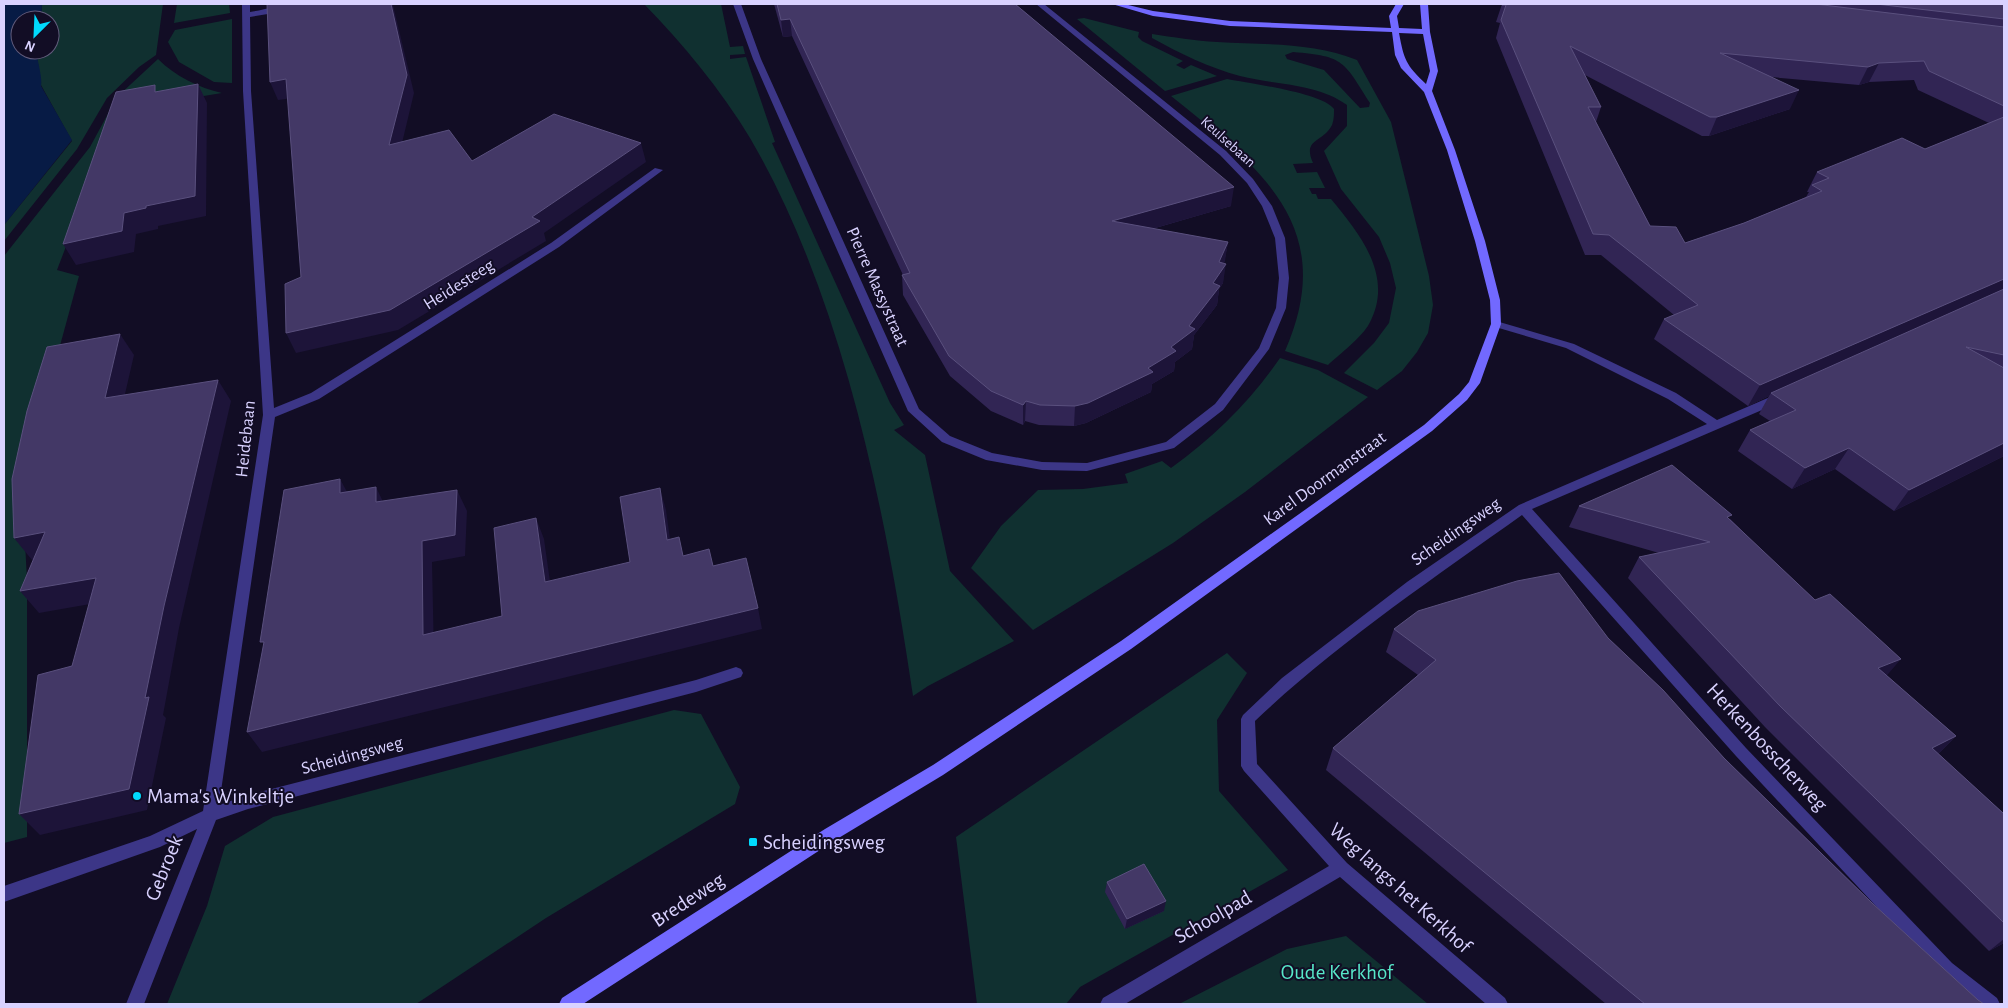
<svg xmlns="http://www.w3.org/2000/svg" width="2008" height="1008" viewBox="0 0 2008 1008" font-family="'Alegreya Sans',sans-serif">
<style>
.green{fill:#103030;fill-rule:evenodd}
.water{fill:#071b45}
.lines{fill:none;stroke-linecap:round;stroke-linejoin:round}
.street{fill:#3c3687;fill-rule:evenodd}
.secondary{fill:#7269ff;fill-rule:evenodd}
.wall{fill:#312554;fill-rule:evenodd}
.shaded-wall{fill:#1d1439}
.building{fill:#433866;stroke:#5a507e}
.poi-dot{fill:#00dafd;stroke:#120d25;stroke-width:2}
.labels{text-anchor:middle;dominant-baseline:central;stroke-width:4;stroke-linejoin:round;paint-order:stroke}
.far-street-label{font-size:15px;fill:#d9d2ff;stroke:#120d25}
.street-label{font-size:18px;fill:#d9d2ff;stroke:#120d25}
.near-street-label{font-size:21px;fill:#d9d2ff;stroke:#120d25}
.near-poi-label{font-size:21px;fill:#d9d2ff;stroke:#120d25;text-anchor:start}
.near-park-label{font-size:21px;fill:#57e6c8;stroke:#120d25}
</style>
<rect width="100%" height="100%" fill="#120d25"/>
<path class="green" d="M 42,4 L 163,4 L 156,55 L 139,67 L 107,98 L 77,149 L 4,241 L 4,225 L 72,141 L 41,85 L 36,50 L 50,50 L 50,20 L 41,20 Z
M 177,4 L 229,4 L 230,13 L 174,23 Z
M 644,4 L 721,4 L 730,47 L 743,46 L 745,54 L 730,55 L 730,59 L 746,57 L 775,142 L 772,143 L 890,403 L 904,425 L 894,430 L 925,455 L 950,571 L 1014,641 L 928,686 L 913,696 C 886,514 844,299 750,138 C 721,90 683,44 644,4 Z
M 1084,18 L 1139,32 L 1138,37 L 1142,41 L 1183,61 L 1176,65 L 1184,69 L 1191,65 L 1217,76 L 1165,91 L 1077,19 Z
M 232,19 L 232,83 L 214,82 L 179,62 L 168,42 L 175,30 Z
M 1152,34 C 1173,37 1195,41 1217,42 C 1264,45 1313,42 1357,60 L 1391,122 L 1429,276 L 1433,305 L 1428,333 L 1417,352 L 1402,371 L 1377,390 L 1344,373 L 1374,343 L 1389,323 L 1396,288 L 1390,263 L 1379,237 L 1341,189 L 1324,151 L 1347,126 L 1347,105 C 1317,83 1275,85 1240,76 C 1210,68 1179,53 1152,38 ZM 1293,52 C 1345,56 1344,62 1370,103 L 1369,107 L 1360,108 L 1324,70 L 1287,59 L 1285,55 Z
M 158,59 C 175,76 199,88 222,93 L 118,110 L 57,270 L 79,276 L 22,485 L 27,580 L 27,837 L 4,843 L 4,256 L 90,147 L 117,97 Z
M 1227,79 C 1248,83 1323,93 1334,109 C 1334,114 1334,120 1332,125 C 1323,143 1302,138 1313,163 L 1293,164 L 1297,173 L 1317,172 L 1325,188 L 1309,188 L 1312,194 L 1316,194 L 1318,199 L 1331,199 C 1360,234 1395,277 1369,324 C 1362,337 1340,354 1328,365 L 1285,351 C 1340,226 1259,167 1171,96 Z
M 1280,358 L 1318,370 L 1368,397 L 1245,492 L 1173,543 L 1033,630 L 971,568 L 1001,526 L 1038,490 L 1083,489 L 1128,483 L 1125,474 L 1162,461 L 1171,468 C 1214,437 1250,402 1280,358 Z
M 1227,653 L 1247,673 L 1217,720 L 1219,791 L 1288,870 L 1080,987 L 1066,1004 L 977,1004 L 956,837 Z
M 674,710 L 701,714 L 740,787 L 735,804 L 546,918 L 416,1004 L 167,1004 L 207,906 L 225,846 L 273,817 Z
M 1346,936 L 1428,1004 L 1179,1004 L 1287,949 Z"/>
<path class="water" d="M 4,4 L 42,4 L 41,20 L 20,20 L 20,50 L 36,50 C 37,59 43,79 41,86 L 72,140 L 4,225 Z"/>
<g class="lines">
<path class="street" d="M 242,4 L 250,4 L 250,12 C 264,10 284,3 298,4 L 286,11 L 250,17 L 251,91 L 274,408 L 311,393 L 551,243 L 655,168 L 663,170 L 559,247 L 319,399 L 275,417 L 219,805 L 248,795 L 696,680 L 736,667 L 741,669 L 743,673 L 741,677 L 696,692 L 248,809 L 216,820 L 144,1004 L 126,1004 L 197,829 L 160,847 L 4,902 L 4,886 L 150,836 L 203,811 L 263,415 L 243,91 Z
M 733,4 L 741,4 L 761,59 L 919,409 L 950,436 L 992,453 L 1042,462 L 1087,463 L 1166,442 L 1215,404 L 1259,348 L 1276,308 L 1279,278 L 1275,238 L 1262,206 L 1247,183 L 1220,155 L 1036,4 L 1044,4 L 1226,151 L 1253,179 L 1272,206 L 1285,238 L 1289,278 L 1286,308 L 1269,349 L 1223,410 L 1174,448 L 1087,471 L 1042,470 L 986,460 L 942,442 L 908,411 L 753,59 Z
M 1496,321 L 1574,344 L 1676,393 L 1717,420 L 1777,394 L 1785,394 L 1787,397 L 1785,400 L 1532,509 L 1746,748 L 1952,963 L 1997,998 L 2000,1004 L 1977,1004 L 1940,975 L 1736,756 L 1522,515 C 1431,580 1336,644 1255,721 L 1257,764 L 1347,863 L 1505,998 L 1508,1004 L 1486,1004 L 1340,877 L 1125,1004 L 1100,1004 L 1103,998 L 1329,866 L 1244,771 L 1241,766 L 1241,719 L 1243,715 L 1282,678 L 1407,582 L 1519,505 L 1707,424 L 1668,399 L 1566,348 L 1492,326 L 1491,324 L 1492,322 Z"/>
<path class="secondary" d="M 1112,4 L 1124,4 L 1153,11 L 1230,21 L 1391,28 L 1389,16 L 1396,4 L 1404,4 L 1397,16 L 1399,28 L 1422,29 L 1420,4 L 1428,4 L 1430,32 L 1438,71 L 1432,91 L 1455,150 L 1485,241 L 1500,300 L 1501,324 L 1480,383 L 1467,400 L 1432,431 L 1131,649 L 943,775 L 837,839 L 583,1004 L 559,1004 L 562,998 L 825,829 L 933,765 L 1121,641 L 1424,425 L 1459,394 L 1469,382 L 1491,324 L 1490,300 L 1475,241 L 1447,150 L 1424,92 L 1401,68 L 1395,55 L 1392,32 L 1230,26 L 1153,16 ZM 1399,33 L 1423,34 L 1430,71 L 1426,84 C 1406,65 1404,60 1399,33 Z"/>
</g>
<path class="wall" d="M 774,4 L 1015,4 L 1231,206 L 1152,229 L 1228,242 L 1224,263 L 1223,283 L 1219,289 L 1217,305 L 1194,335 L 1192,349 L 1175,362 L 1174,371 L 1152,384 L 1151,392 L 1086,423 L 1074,426 L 1039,425 L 1025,421 L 1023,425 L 991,411 L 950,376 L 903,295 L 902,275 L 903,275 L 792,36 L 783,37 Z
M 1502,4 L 2004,4 L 2004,456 L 1894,511 L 1835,469 L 1792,489 L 1738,451 L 1750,430 L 1770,421 L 1759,414 L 1769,396 L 1748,406 L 1654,339 L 1664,319 L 1674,315 L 1601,255 L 1585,255 L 1496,38 L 1500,23 L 1496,22 ZM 1585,75 L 1702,136 L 1709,136 L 1790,109 L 1771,77 L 1859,85 L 1869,82 L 1914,80 L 1918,90 L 1989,123 L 1925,149 L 1817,172 L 1807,192 L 1809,192 L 1806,197 L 1744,223 L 1685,243 L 1650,226 L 1596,122 L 1601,107 Z
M 1579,506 L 1730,519 L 1887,676 L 1956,736 L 1938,754 L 2003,813 L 2004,812 L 2004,943 L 1989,951 L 1765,727 L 1628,578 L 1639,557 L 1659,553 L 1569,527 Z
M 1394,629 L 1608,638 L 1724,758 L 1872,903 L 1978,1000 L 1984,1004 L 1606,1004 L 1326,770 L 1333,748 L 1418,675 L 1386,652 Z
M 1107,882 L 1164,911 L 1125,929 L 1105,892 Z"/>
<path class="shaded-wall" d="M 391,4 L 393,4 L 393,5 L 414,93 L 397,164 L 389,145 Z
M 790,19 L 792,36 L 783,37 L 781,20 Z
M 1879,63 L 1869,82 L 1859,85 L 1868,67 Z
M 286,79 L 294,98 L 278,100 L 270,82 Z
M 198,84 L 207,103 L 206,216 L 158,226 L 158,229 L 136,234 L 134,252 L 76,265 L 63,244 L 124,213 L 146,206 Z
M 1799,90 L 1790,109 L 1709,136 L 1717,117 Z
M 641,143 L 646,162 L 544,233 L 546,241 L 398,330 L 296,353 L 286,333 L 532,217 Z
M 1234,187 L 1231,206 L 1110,241 L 1112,221 Z
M 1228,242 L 1225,261 L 1220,273 L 1226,264 L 1223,283 L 1219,289 L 1217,305 L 1194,335 L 1192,349 L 1175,362 L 1174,371 L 1152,384 L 1151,392 L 1086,423 L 1074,426 L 1075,406 L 1148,368 L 1171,347 L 1189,326 L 1213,283 L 1219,262 Z
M 2004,279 L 2004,293 L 1771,393 L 1769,396 L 1748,406 L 1760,385 Z
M 120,334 L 134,355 L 119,420 L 105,398 Z
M 218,380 L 231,401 L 179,628 L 163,715 L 166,718 L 147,810 L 40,835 L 19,814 L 164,606 Z
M 1026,401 L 1025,421 L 1023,425 L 1023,405 Z
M 2004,443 L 2004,456 L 1894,511 L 1909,490 Z
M 1849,448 L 1835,469 L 1792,489 L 1805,468 Z
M 340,479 L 352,501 L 340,493 Z
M 376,487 L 386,508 L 376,502 Z
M 660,488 L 666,510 L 673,561 L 667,540 Z
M 457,490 L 467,511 L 465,556 L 432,562 L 434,656 L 423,635 L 422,541 Z
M 536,518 L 544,539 L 553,603 L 545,582 Z
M 45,532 L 62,553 L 32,560 L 14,538 Z
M 96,578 L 113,600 L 39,613 L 20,591 Z
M 758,608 L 762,629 L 262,752 L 247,732 Z
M 1901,659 L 1883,680 L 1878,668 Z
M 1956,736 L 1936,756 L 1932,748 Z
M 1166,901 L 1164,911 L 1125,929 L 1127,919 Z
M 2004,939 L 2004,943 L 1989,951 Z"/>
<path class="building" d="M 267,4 L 391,4 L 407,75 L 389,145 L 449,130 L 472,161 L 554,114 L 641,143 L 532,217 L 540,221 L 390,310 L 286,333 L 285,284 L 301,277 L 286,79 L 270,82 Z
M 777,4 L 1015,4 L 1234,187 L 1112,221 L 1228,242 L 1219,262 L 1226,264 L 1213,283 L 1220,286 L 1189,326 L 1195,329 L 1171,347 L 1176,351 L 1148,368 L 1153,372 L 1088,403 L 1075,406 L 1040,405 L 1026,401 L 1023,405 L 991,391 L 949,356 L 902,275 L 910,273 L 790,19 L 781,20 Z
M 1502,4 L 1815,4 L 2004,27 L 2004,106 L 1929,71 L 1924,61 L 1879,63 L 1868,67 L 1720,53 L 1799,90 L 1717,117 L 1710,117 L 1570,46 L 1601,107 L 1588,107 L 1650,226 L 1676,227 L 1685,243 L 1744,223 L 1822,191 L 1812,185 L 1829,178 L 1817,172 L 1902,138 L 1925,149 L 2004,117 L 2004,279 L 1760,385 L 1664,319 L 1698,305 L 1609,235 L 1593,234 L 1501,20 L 1506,5 L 1502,5 Z
M 1876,4 L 2004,4 L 2004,19 Z
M 198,84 L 195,196 L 146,206 L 146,208 L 124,213 L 122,231 L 63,244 L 116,92 L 155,85 L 155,92 Z
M 2004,289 L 2004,355 L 1966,347 L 2004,368 L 2004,443 L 1909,490 L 1849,448 L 1805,468 L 1750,430 L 1796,410 L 1771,393 Z
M 120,334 L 105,398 L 218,380 L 164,606 L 145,698 L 149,697 L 129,789 L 19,814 L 38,675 L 72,666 L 96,578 L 20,591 L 45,532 L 14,538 L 12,479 L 27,411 L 47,347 Z
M 1672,465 L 1732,515 L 1727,517 L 1815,600 L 1830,594 L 1901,659 L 1878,668 L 1956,736 L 1932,748 L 2003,813 L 2004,812 L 2004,923 L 1780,706 L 1639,557 L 1710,542 L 1579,506 Z
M 340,479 L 340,493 L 376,487 L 376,502 L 457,490 L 455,535 L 422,541 L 423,635 L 502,616 L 494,528 L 536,518 L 545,582 L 630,562 L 620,497 L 660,488 L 667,540 L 679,537 L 683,556 L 709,549 L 713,566 L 746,558 L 758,608 L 247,732 L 264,642 L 260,642 L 284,490 Z
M 1559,573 L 1608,638 L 1663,690 L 1724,758 L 1872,903 L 1978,1000 L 1984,1004 L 1645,1004 L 1333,748 L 1436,660 L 1394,629 L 1418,611 L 1517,581 Z
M 1144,864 L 1166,901 L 1127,919 L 1107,882 Z"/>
<g class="poi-dot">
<circle cx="137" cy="796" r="5"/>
<rect x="748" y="837" width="10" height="10" rx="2.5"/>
</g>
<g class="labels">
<g class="far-street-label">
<text transform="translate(1228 142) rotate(42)">Keulsebaan</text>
</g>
<g class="street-label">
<text transform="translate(459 285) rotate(-32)">Heidesteeg</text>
<text transform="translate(877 287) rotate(66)">Pierre Massystraat</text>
<text transform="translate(246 439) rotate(-84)">Heidebaan</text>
<text transform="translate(1325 479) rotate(-36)">Karel Doormanstraat</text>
<text transform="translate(1456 532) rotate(-35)">Scheidingsweg</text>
<text transform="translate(352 756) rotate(-15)">Scheidingsweg</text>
</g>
<g class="near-street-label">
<text transform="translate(1767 747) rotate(47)">Herkenbosscherweg</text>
<text transform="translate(164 868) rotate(-68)">Gebroek</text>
<text transform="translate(1400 888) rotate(42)">Weg langs het Kerkhof</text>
<text transform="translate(688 900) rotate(-33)">Bredeweg</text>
<text transform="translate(1213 917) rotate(-30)">Schoolpad</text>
</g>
<g class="near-poi-label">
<text x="147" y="796">Mama's Winkeltje</text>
<text x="763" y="842">Scheidingsweg</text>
</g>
<g class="near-park-label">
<text x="1337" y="972">Oude Kerkhof</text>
</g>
</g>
<rect width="2008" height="1008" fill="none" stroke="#d9d2ff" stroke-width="10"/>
<g transform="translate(35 35) rotate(204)"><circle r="24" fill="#120d25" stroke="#625c7c"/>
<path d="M0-4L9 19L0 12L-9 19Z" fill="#00dafd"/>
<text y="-8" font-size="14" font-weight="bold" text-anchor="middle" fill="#d9d2ff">N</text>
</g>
</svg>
